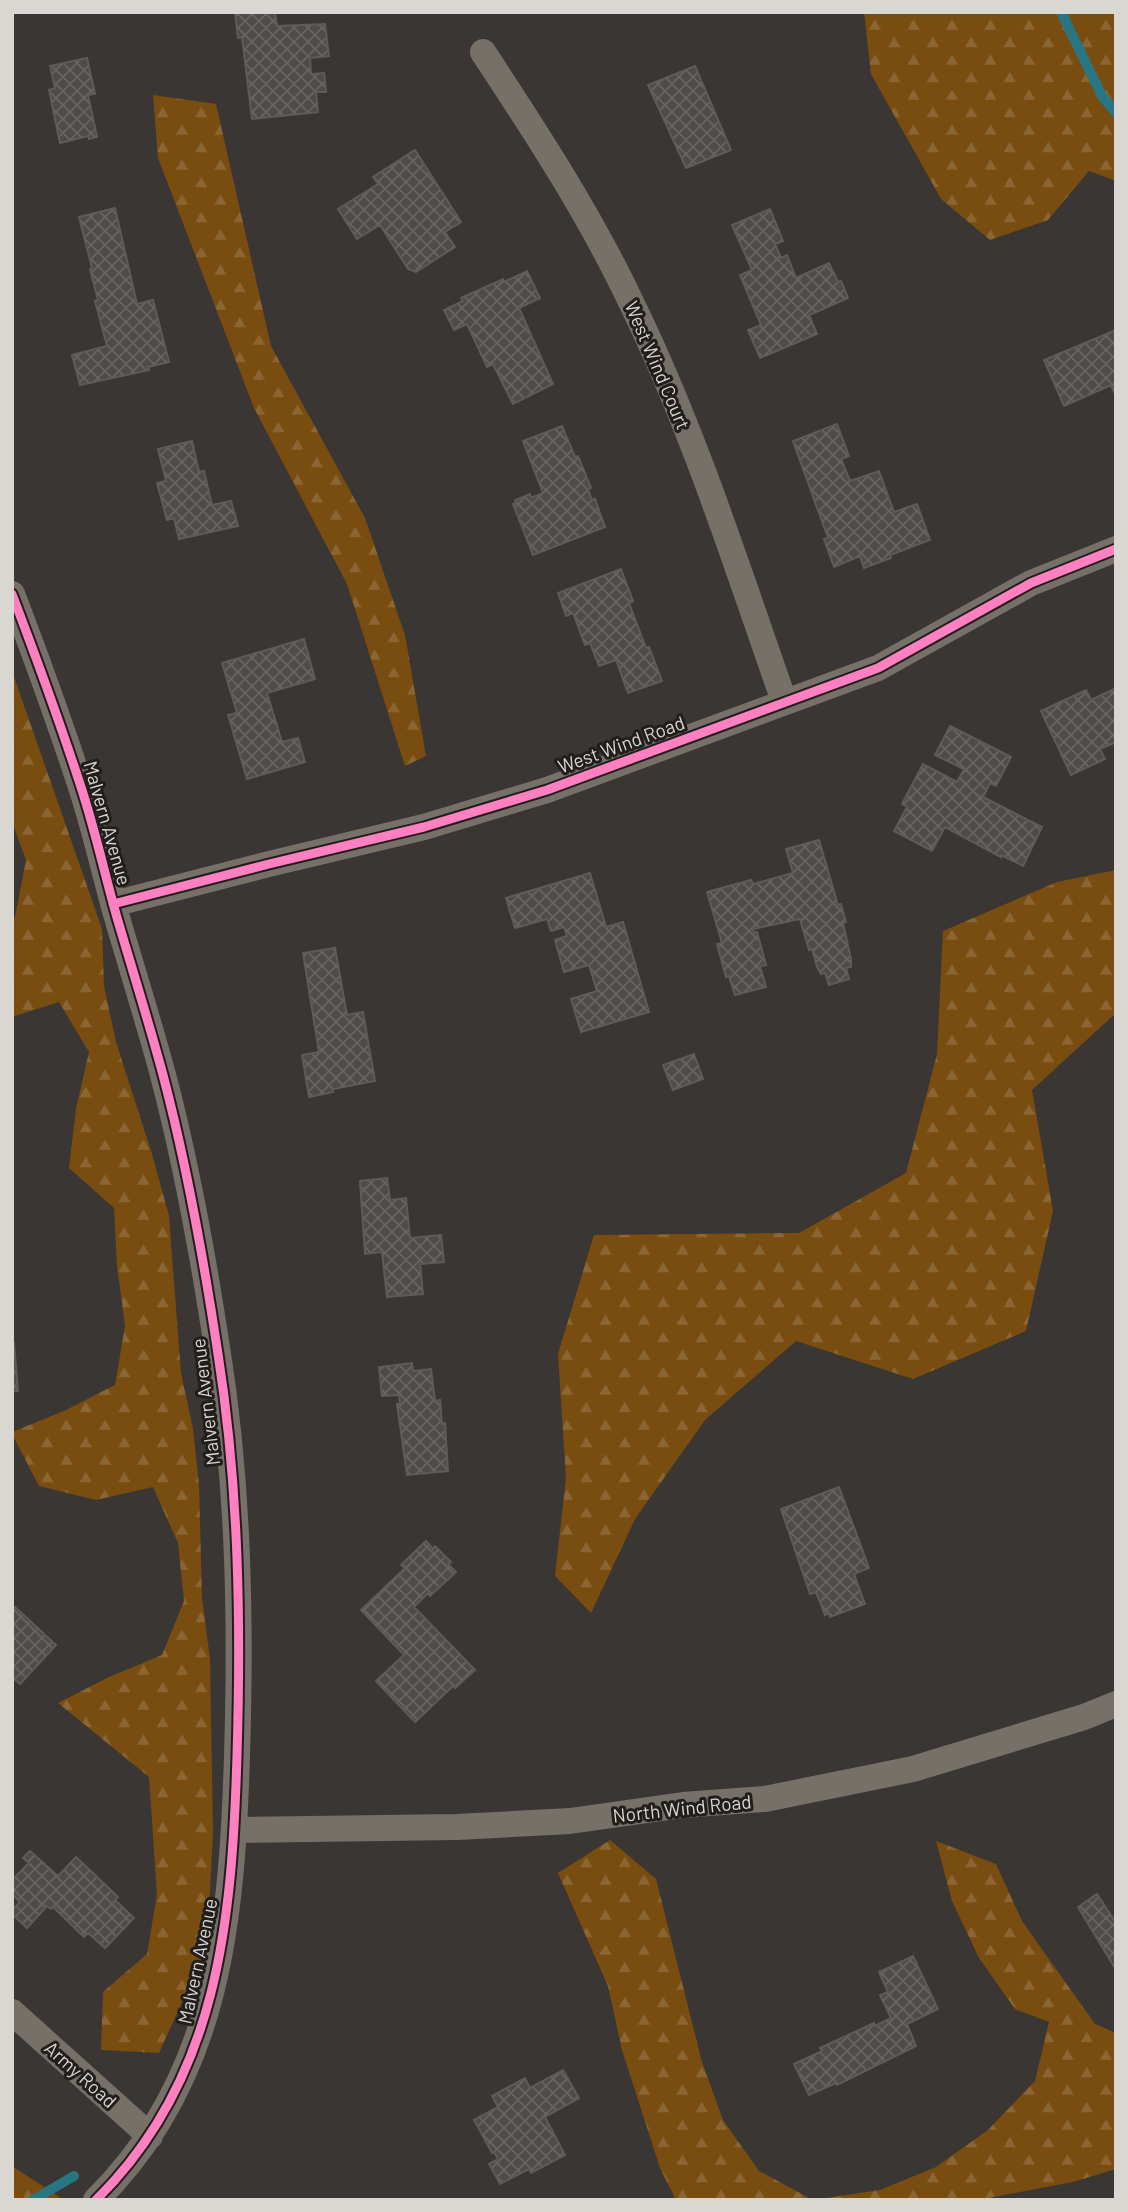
<svg xmlns="http://www.w3.org/2000/svg" width="1128" height="2212" viewBox="0 0 1128 2212" font-family="Barlow,sans-serif">
<style>
.forest{fill:url(#forest-firs)}
.lines{fill:none;stroke-linecap:round;stroke-linejoin:round}
.stream{stroke:#287682;stroke-width:10}
.building{fill:url(#building-cross-hatch);stroke:#5e5b58;stroke-width:2}
.minor{stroke:#777069;stroke-width:26}
.cycleway-casing{stroke:#211e1c;stroke-width:13}
.cycleway{stroke:#ff80c0;stroke-width:9}
.labels{text-anchor:middle;dominant-baseline:central;stroke-width:6;stroke-linejoin:round;paint-order:stroke}
.street-label{font-size:19px;fill:#dad6d2;stroke:#211e1c}
</style>
<defs>
<pattern id="forest-firs" width="22" height="20" patternUnits="userSpaceOnUse" patternTransform="scale(1.75)"><rect width="22" height="20" fill="#794c10"/><path d="M5 1l3.5 6h-7zM16 11l3.5 6h-7z" fill="#8b6532"/></pattern>
<pattern id="building-cross-hatch" width="8" height="8" patternUnits="userSpaceOnUse" patternTransform="scale(1.75)"><rect width="8" height="8" fill="#4e4b48"/><path d="M0 0l8 8M0 8l8-8" fill="none" stroke="#676462"/></pattern>
</defs>
<rect width="100%" height="100%" fill="#3a3633"/>
<path class="forest" d="M 1116,12 L 1116,181 L 1089,171 L 1048,220 L 990,240 L 941,199 L 871,74 L 864,12 Z
M 153,95 L 216,104 L 271,346 L 365,518 L 405,635 L 426,756 L 405,766 L 347,584 L 254,408 L 158,158 Z
M 12,671 L 102,929 L 104,986 L 116,1042 L 152,1154 L 169,1216 L 181,1373 L 193,1429 L 199,1485 L 202,1598 L 210,1659 L 213,1833 L 207,1947 L 159,2053 L 101,2050 L 103,1992 L 147,1954 L 157,1895 L 149,1777 L 58,1703 L 109,1677 L 162,1655 L 184,1601 L 178,1543 L 153,1487 L 96,1500 L 39,1486 L 12,1434 L 12,1432 L 64,1411 L 115,1385 L 125,1326 L 117,1266 L 114,1208 L 69,1168 L 76,1109 L 89,1052 L 59,1002 L 12,1017 L 12,922 L 15,917 L 26,860 L 12,822 Z
M 1116,870 L 1116,1013 L 1032,1090 L 1053,1211 L 1026,1331 L 913,1379 L 796,1341 L 705,1420 L 635,1519 L 591,1613 L 555,1576 L 566,1478 L 558,1354 L 594,1235 L 799,1233 L 906,1173 L 937,1054 L 943,931 L 1057,882 Z
M 610,1840 L 656,1879 L 702,2062 L 723,2120 L 759,2171 L 813,2200 L 880,2190 L 936,2167 L 988,2130 L 1035,2081 L 1049,2022 L 1015,2009 L 979,1958 L 952,1901 L 936,1841 L 996,1864 L 1022,1921 L 1095,2024 L 1116,2033 L 1116,2169 L 1073,2182 L 978,2200 L 676,2200 L 660,2168 L 622,2050 L 608,1986 L 558,1873 Z
M 12,2166 L 64,2200 L 12,2200 Z"/>
<g class="lines">
<path class="stream" d="M 1061,12 L 1102,96 L 1116,113
M 33,2200 L 74,2176"/>
</g>
<path class="building" d="M 235,12 L 275,12 L 277,26 L 325,24 L 329,56 L 310,58 L 311,74 L 324,73 L 326,92 L 316,92 L 318,112 L 252,119 L 242,37 L 238,38 Z
M 87,58 L 95,94 L 88,95 L 97,137 L 89,139 L 88,136 L 60,143 L 49,90 L 55,88 L 50,66 Z
M 695,66 L 731,150 L 686,168 L 648,85 Z
M 415,150 L 461,222 L 445,232 L 455,247 L 416,272 L 408,269 L 380,225 L 357,239 L 338,209 L 378,184 L 373,177 Z
M 115,208 L 137,304 L 153,300 L 169,362 L 148,367 L 149,370 L 80,385 L 72,355 L 107,346 L 95,301 L 98,300 L 90,269 L 92,268 L 79,217 Z
M 770,209 L 783,241 L 775,244 L 781,258 L 787,255 L 796,278 L 829,263 L 838,282 L 841,281 L 848,298 L 809,315 L 817,334 L 760,358 L 748,330 L 761,325 L 740,275 L 752,270 L 732,225 Z
M 527,271 L 540,298 L 519,308 L 553,384 L 513,404 L 493,364 L 487,367 L 467,324 L 454,330 L 444,310 L 463,301 L 461,298 L 503,279 L 504,282 Z
M 1116,330 L 1116,391 L 1114,392 L 1111,385 L 1064,406 L 1044,360 Z
M 837,424 L 849,456 L 841,459 L 850,481 L 879,471 L 894,512 L 917,504 L 930,540 L 890,555 L 891,558 L 864,568 L 860,556 L 834,567 L 824,539 L 828,538 L 793,441 Z
M 562,426 L 575,457 L 578,456 L 591,488 L 588,489 L 592,500 L 595,499 L 605,527 L 533,555 L 513,504 L 516,503 L 515,500 L 530,494 L 531,498 L 543,493 L 523,441 Z
M 192,441 L 199,472 L 204,471 L 212,505 L 231,501 L 238,526 L 179,539 L 174,518 L 167,520 L 157,483 L 166,481 L 158,449 Z
M 621,569 L 633,601 L 629,603 L 646,648 L 649,647 L 662,681 L 628,693 L 616,660 L 599,666 L 590,643 L 585,645 L 573,613 L 566,616 L 558,593 Z
M 304,639 L 315,679 L 267,693 L 282,742 L 298,738 L 305,762 L 247,779 L 228,715 L 237,713 L 222,663 Z
M 1116,688 L 1116,742 L 1100,749 L 1105,759 L 1071,775 L 1041,711 L 1086,690 L 1091,700 Z
M 950,726 L 1011,757 L 996,786 L 990,783 L 983,797 L 1042,827 L 1023,866 L 1001,855 L 1001,857 L 945,827 L 932,851 L 894,831 L 907,807 L 902,804 L 923,764 L 957,782 L 964,769 L 935,755 Z
M 819,840 L 838,905 L 841,904 L 846,922 L 843,923 L 851,959 L 851,967 L 846,968 L 849,979 L 829,985 L 825,973 L 821,974 L 817,967 L 812,949 L 809,950 L 800,919 L 753,929 L 754,933 L 757,932 L 766,965 L 760,966 L 766,987 L 735,995 L 729,976 L 726,977 L 717,944 L 722,943 L 707,892 L 751,880 L 753,884 L 793,873 L 786,849 Z
M 590,873 L 606,927 L 623,922 L 649,1012 L 581,1032 L 571,999 L 597,991 L 589,965 L 564,972 L 555,940 L 567,936 L 564,927 L 551,931 L 547,919 L 515,928 L 506,898 Z
M 335,948 L 347,1015 L 363,1012 L 375,1081 L 333,1089 L 333,1092 L 309,1097 L 302,1055 L 319,1052 L 303,953 Z
M 694,1054 L 703,1079 L 673,1090 L 663,1065 Z
M 387,1178 L 390,1200 L 406,1198 L 410,1238 L 441,1235 L 444,1262 L 420,1264 L 423,1294 L 387,1297 L 382,1252 L 365,1254 L 360,1181 Z
M 14,1343 L 18,1391 L 12,1391 L 12,1344 Z
M 412,1363 L 413,1371 L 431,1369 L 435,1401 L 440,1400 L 442,1424 L 445,1423 L 448,1471 L 407,1475 L 397,1404 L 400,1404 L 399,1395 L 382,1396 L 379,1367 Z
M 839,1487 L 869,1568 L 854,1574 L 865,1604 L 830,1617 L 829,1613 L 825,1615 L 816,1592 L 810,1594 L 781,1509 Z
M 426,1541 L 433,1549 L 435,1546 L 451,1562 L 448,1564 L 456,1572 L 430,1596 L 428,1593 L 414,1607 L 475,1670 L 455,1688 L 453,1686 L 415,1722 L 376,1681 L 404,1655 L 361,1610 L 405,1568 L 401,1565 Z
M 15,1607 L 56,1645 L 20,1684 L 12,1677 L 12,1611 Z
M 30,1851 L 58,1876 L 76,1857 L 118,1897 L 115,1900 L 134,1918 L 105,1948 L 88,1933 L 84,1937 L 53,1907 L 51,1909 L 47,1906 L 27,1928 L 12,1914 L 12,1910 L 20,1902 L 12,1894 L 12,1880 L 29,1863 L 23,1858 Z
M 1097,1894 L 1116,1923 L 1116,1970 L 1078,1907 Z
M 913,1956 L 938,2009 L 907,2024 L 916,2046 L 837,2085 L 836,2083 L 809,2095 L 794,2064 L 822,2051 L 820,2048 L 874,2023 L 875,2026 L 891,2018 L 880,1995 L 888,1992 L 879,1972 Z
M 563,2070 L 579,2098 L 545,2117 L 565,2155 L 531,2173 L 529,2169 L 500,2184 L 489,2164 L 498,2159 L 494,2152 L 492,2153 L 474,2120 L 498,2107 L 492,2096 L 525,2078 L 530,2088 Z"/>
<g class="lines">
<path class="minor" d="M 483,52 C 537,134 590,215 632,304 C 694,431 737,567 784,701
M 12,594 C 36,657 59,720 80,784 C 95,829 105,876 118,921 C 133,972 149,1023 163,1075 C 187,1166 204,1261 218,1354 C 239,1487 241,1623 237,1756 C 232,1919 219,2079 96,2200
M 113,904 L 269,864 L 424,827 L 547,790 L 878,668 L 1031,583 L 1116,549
M 235,1830 L 457,1827 L 570,1821 L 683,1805 L 765,1799 L 913,1769 L 1084,1717 L 1116,1704
M 12,2012 L 150,2136"/>
<defs>
<path id="cycleway" d="M 12,594 C 36,657 59,720 80,784 C 95,829 105,876 118,921 C 133,972 149,1023 163,1075 C 187,1166 204,1261 218,1354 C 239,1487 241,1623 237,1756 C 232,1919 219,2079 96,2200
M 113,904 L 269,864 L 424,827 L 547,790 L 878,668 L 1031,583 L 1116,549"/>
</defs>
<use href="#cycleway" class="cycleway-casing"/>
<use href="#cycleway" class="cycleway"/>
</g>
<g class="labels">
<g class="street-label">
<text transform="translate(658 365) rotate(67)">West Wind Court</text>
<text transform="translate(621 744) rotate(-20)">West Wind Road</text>
<text transform="translate(108 823) rotate(74)">Malvern Avenue</text>
<text transform="translate(205 1402) rotate(-97)">Malvern Avenue</text>
<text transform="translate(682 1808) rotate(-6)">North Wind Road</text>
<text transform="translate(197 1961) rotate(-78)">Malvern Avenue</text>
<text transform="translate(81 2074) rotate(42)">Army Road</text>
</g>
</g>
<rect width="1128" height="2212" fill="none" stroke="#dad6d2" stroke-width="28"/>
</svg>
